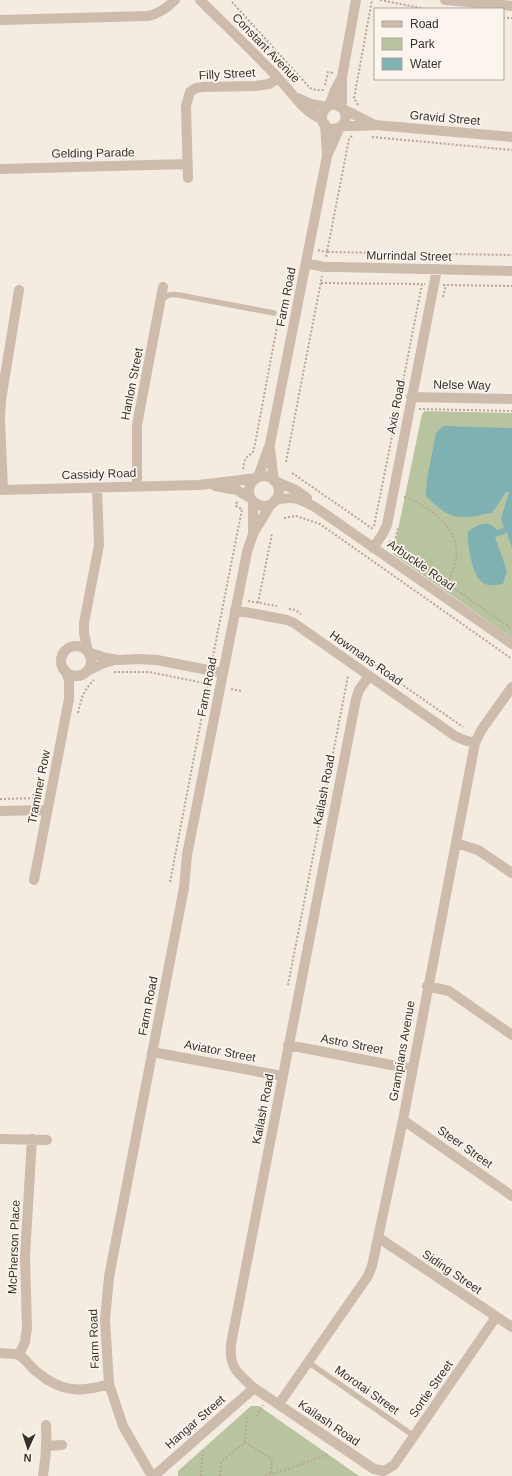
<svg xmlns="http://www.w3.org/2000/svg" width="512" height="1476" viewBox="0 0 512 1476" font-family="Arial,sans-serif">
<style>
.green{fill:#b8c4a0}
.water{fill:#7fb0b2}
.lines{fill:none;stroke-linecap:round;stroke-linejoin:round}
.path{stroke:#b9a596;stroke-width:2;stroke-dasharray:2 2;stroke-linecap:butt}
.service{stroke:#cdbbac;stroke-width:5.5}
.minor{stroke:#cdbbac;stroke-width:10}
.labels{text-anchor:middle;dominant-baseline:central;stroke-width:3.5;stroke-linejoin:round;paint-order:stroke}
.street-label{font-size:12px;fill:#3b302b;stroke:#fbf5ee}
</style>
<rect width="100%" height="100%" fill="#f4ebe1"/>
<path class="green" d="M 425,411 L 512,413 L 512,638 L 393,554 L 422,414 Z
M 251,1406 L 259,1406 L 359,1476 L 178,1476 L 178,1471 Z"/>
<path class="water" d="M 443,426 L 512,428 L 512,548 L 507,533 L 495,537 L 507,571 L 503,584 C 496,585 487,587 482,582 C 472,575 467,543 468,532 C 476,524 489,519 497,530 L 504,528 L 501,518 L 509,493 L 507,491 L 492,513 C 458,519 452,522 426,496 L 427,479 L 436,433 Z"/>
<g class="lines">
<path class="path" d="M 380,0 L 426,9
M 232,2 L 310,88 L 316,90 L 324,90
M 503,18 L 512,18
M 325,85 L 328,72 L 333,73
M 358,105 L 354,98 L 372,0
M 352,136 L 349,139 L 327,252 L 512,255
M 372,137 L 512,150
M 318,250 L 327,252 L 326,258
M 321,283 L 422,284
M 443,285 L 512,286
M 443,297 L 446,285
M 401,392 L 422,284 L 425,284
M 419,409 L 512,411
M 286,462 L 322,276
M 243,469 L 245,459 L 253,452 L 255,444 L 278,321
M 292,473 L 373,529
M 404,497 C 417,501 426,507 436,515 C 460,536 462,556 447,584
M 284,518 L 296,516 L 320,524 L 512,659
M 374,526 L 400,397
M 389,541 L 394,546 L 512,629
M 394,546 L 398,527
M 248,601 L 277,606
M 258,603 L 272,534
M 289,609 L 295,610 L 301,614
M 341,642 L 463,727
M 212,661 L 242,509 L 236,506 L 237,501
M 114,672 L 149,672 L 209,684
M 231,689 L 241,691
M 78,713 C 81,699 83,691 94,680
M 0,799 L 40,798
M 170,882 L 209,679
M 288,985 L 348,676
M 256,1416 L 263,1405
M 245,1442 L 272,1459 L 271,1474
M 201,1476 L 203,1451
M 220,1476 L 221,1463 L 223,1460 L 245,1442 L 247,1416
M 265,1476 L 300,1465 L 328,1454"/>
<path class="service" d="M 162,300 C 167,294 172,294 179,295 L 274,313
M 308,1362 L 414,1436"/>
<path class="minor" d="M 200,0 C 226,26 253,51 278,78 C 292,92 303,112 322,119
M 445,0 L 512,6
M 0,20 L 148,16 C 159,14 167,8 175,0
M 298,98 L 311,104 L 327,107
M 329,106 L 335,90 L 342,77
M 342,108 L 342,77 L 356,0
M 343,109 L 375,125
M 325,124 L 327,156
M 342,126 C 346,120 347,116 343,109 C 325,93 312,126 332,129 C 337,129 340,126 344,126 C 354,126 365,126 375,125 L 512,137
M 0,169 L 187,164
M 188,178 L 186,106 L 190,92 L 196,88 L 203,87 L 255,86 L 269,84 L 278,78
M 306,263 L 324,267 L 337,267 L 512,271
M 411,397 L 512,399
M 0,417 L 1,400 L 19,290
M 0,419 L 3,490
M 270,448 L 274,481
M249 491a15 15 0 1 1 30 0a15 15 0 1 1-30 0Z
M 258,477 L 270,444 L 327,156 L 340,127
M 275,481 L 296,490 L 307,498
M 137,486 L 137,425 L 163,287
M 215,486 L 237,490 L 250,498
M 0,490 L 199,485 L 257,478
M 275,500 C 295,496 298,498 315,507 L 512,644
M 253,501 L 253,534
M 373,548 L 382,535 L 387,525 L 437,269
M 235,610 L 287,620 L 294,623 L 455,736 L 464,740 L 475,743
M61 661a15 15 0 1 1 30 0a15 15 0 1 1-30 0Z
M 88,652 L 84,633 L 84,623 L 99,545 L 97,488
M 88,652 L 106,658 L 119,660 L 137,659 L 157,660 L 223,673
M 87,671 L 104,663 L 115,660
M 369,676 L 359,690 L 356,699 L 231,1344 C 229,1367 237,1373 254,1388 L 374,1469 L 384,1471 L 394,1465 L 496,1317
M 0,811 L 47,810
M 456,843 L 478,850 L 512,873
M 34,880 L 69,699 L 69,680 L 65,670
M 427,986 L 449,991 L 512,1035
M 288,1045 L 412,1069
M 152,1052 L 282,1076
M 403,1120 L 512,1196
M 0,1139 L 47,1140
M 379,1238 L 512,1327
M 0,1353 C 5,1354 14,1353 19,1355 C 25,1358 31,1368 37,1372 C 60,1392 81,1393 109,1384
M 19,1355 L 25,1342 L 27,1328 L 25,1256 L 32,1139
M 279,1404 L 368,1276 L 372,1266 L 403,1120 L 475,743 L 482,729 L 512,687
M 47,1446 L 62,1445
M 43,1476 C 46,1459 47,1443 46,1425
M 153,1476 L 149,1471 L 123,1426 L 109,1384 L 105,1320 L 109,1277 L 184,888 L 187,855 L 247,552 L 253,534 L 271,504
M 154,1476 L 254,1388"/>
</g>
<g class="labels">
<g class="street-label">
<text transform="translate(266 48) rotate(46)">Constant Avenue</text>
<text transform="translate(227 74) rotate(-3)">Filly Street</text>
<text transform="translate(445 118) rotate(5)">Gravid Street</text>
<text transform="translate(93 153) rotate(-1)">Gelding Parade</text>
<text transform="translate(409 256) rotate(1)">Murrindal Street</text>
<text transform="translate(286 297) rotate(-79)">Farm Road</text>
<text transform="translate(132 384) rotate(-79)">Hanlon Street</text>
<text transform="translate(462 385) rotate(1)">Nelse Way</text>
<text transform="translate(396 407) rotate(-79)">Axis Road</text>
<text transform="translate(99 474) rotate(-2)">Cassidy Road</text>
<text transform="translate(421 565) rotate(35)">Arbuckle Road</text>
<text transform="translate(366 658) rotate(35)">Howmans Road</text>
<text transform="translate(207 687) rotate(-79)">Farm Road</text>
<text transform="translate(39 787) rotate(-79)">Traminer Row</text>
<text transform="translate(324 790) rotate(-79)">Kailash Road</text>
<text transform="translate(148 1006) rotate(-79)">Farm Road</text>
<text transform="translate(352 1044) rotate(11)">Astro Street</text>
<text transform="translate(220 1051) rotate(11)">Aviator Street</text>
<text transform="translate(402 1051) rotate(-80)">Grampians Avenue</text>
<text transform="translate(263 1109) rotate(-79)">Kailash Road</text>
<text transform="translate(465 1147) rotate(35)">Steer Street</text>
<text transform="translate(14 1247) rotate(-88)">McPherson Place</text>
<text transform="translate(452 1272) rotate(34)">Siding Street</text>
<text transform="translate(94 1339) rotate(-92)">Farm Road</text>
<text transform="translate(431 1389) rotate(-55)">Sortie Street</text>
<text transform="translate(367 1390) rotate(35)">Morotai Street</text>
<text transform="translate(195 1422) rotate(-41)">Hangar Street</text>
<text transform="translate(329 1423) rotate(34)">Kailash Road</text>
</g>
</g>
<rect x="374" y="8" width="130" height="72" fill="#fbf5ee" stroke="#aea6a0"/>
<rect x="382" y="21" width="20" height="6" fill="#cdbbac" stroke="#aea6a0"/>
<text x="410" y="28" font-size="12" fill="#3b302b">Road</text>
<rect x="382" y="38" width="20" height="12" fill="#b8c4a0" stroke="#aea6a0"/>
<text x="410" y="48" font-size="12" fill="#3b302b">Park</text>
<rect x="382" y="58" width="20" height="12" fill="#7fb0b2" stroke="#aea6a0"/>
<text x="410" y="68" font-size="12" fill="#3b302b">Water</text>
<g transform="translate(28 1448) rotate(183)" stroke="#fbf5ee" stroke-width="3" paint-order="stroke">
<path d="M0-3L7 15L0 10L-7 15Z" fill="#3b302b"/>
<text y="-6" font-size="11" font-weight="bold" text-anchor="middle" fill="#3b302b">N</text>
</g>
</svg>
